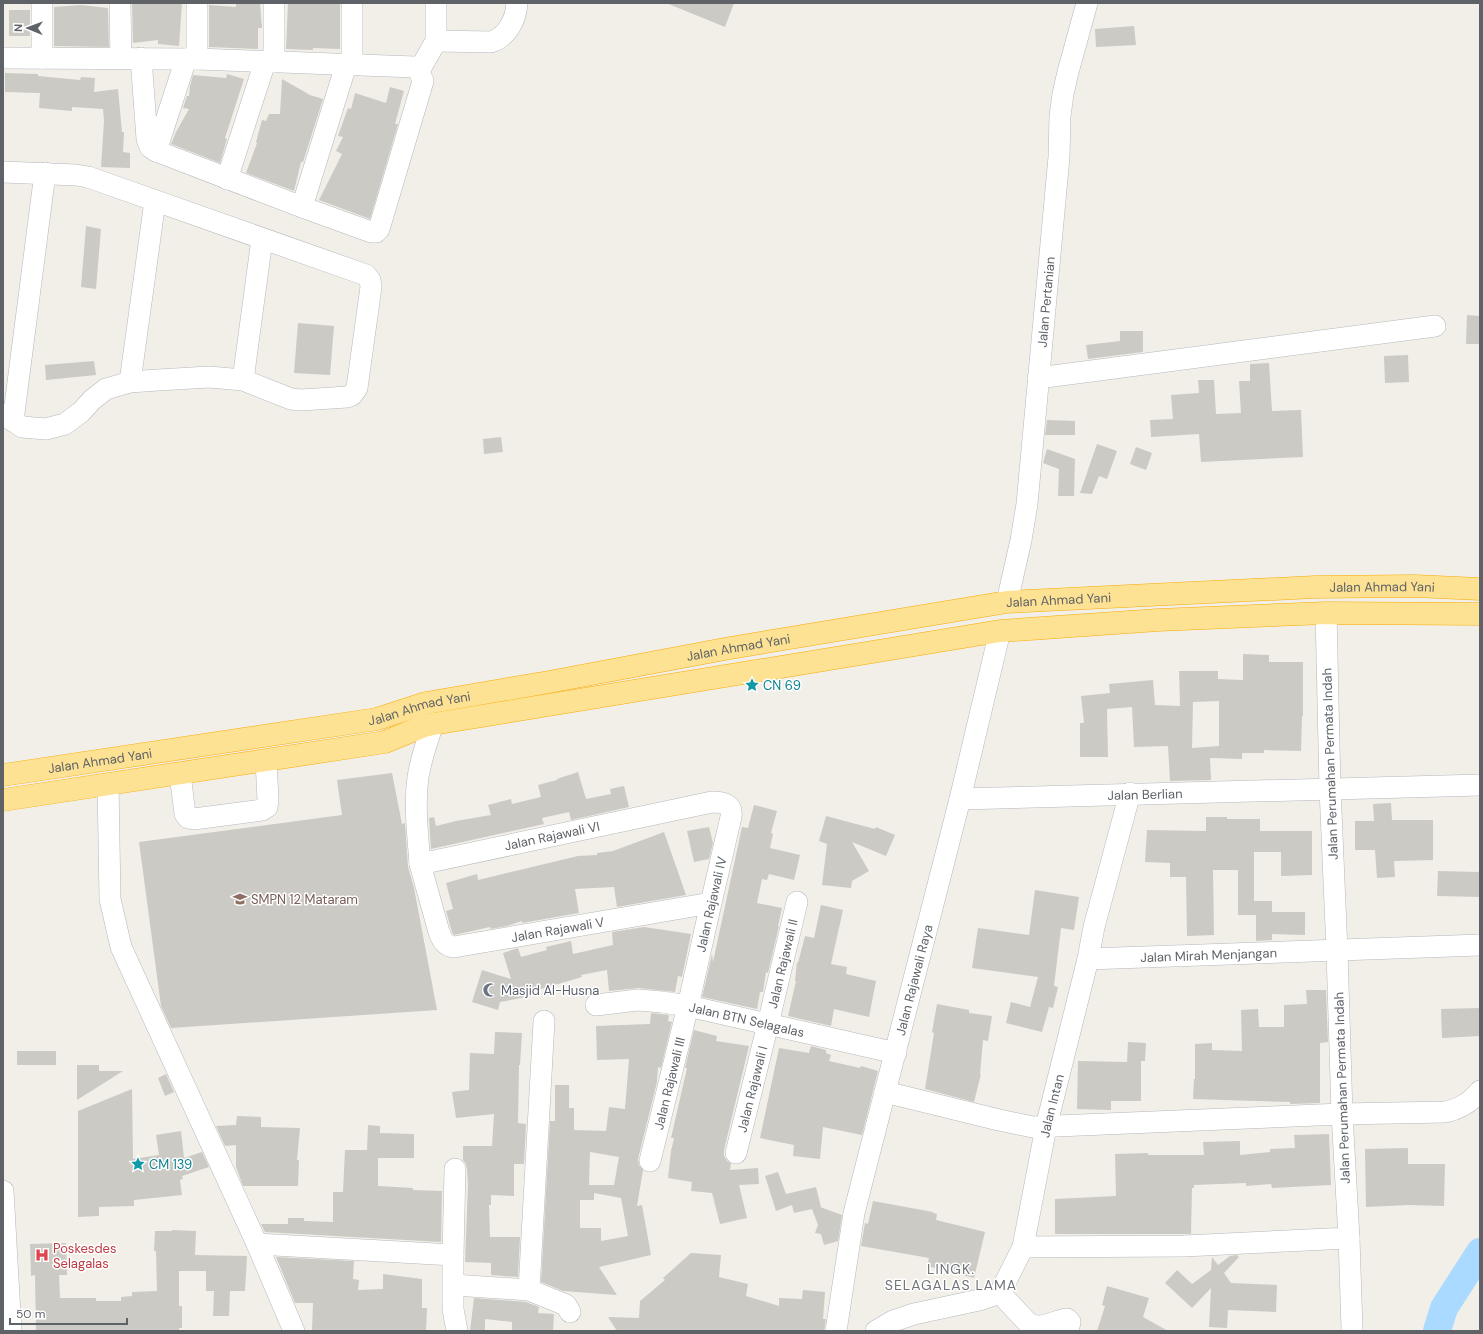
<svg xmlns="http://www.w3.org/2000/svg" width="1483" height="1334" viewBox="0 0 1483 1334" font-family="'DM Sans',sans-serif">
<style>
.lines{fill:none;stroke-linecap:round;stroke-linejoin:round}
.river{stroke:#aadaff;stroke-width:28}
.building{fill:#cccac5;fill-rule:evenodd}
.minor-casing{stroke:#b5b8bc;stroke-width:22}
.highway-casing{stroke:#f9ab00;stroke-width:23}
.minor{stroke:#fff;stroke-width:21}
.highway{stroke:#fde293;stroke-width:22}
.labels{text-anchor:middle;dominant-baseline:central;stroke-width:3;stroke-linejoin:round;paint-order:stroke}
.street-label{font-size:13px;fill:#5f6368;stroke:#fff}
.culture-label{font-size:13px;fill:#0d838f;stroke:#fff;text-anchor:start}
.education-label{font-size:13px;fill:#785e54;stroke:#fff;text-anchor:start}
.worship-label{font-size:13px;fill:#5b616d;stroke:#fff;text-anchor:start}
.health-label{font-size:13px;fill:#be3a42;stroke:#fff;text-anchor:start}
.neighbourhood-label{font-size:14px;letter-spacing:1px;fill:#70757a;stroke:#fff}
</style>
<rect width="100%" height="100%" fill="#f1efe8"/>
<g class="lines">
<path class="river" d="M 1437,1331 L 1444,1308 L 1480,1252"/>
</g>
<path class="building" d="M 132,3 L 182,3 L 179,46 L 158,44 L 158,40 L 133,43 Z
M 236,3 L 260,3 L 262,28 L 258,28 L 258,49 L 209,47 L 209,5 L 236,7 Z
M 288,3 L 340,3 L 340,49 L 313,48 L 313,50 L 286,49 Z
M 666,3 L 734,3 L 725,27 Z
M 81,5 L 108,8 L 109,47 L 54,46 L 54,7 Z
M 9,10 L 30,10 L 30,36 L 9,36 Z
M 1134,26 L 1136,45 L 1096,47 L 1095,29 Z
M 5,73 L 38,74 L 38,76 L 80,80 L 81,77 L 95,78 L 94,92 L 118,89 L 122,132 L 124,132 L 123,152 L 130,153 L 130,168 L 101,167 L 104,121 L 103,109 L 72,107 L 72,111 L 39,108 L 40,93 L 5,92 Z
M 227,74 L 244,79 L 225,138 L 227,139 L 220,163 L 171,144 L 176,132 L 189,109 L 183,108 L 187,96 L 189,96 L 190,86 L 193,75 L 226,78 Z
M 282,79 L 310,95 L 323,99 L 303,162 L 301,162 L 294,191 L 246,173 L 257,143 L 256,142 L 262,120 L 266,121 L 269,114 L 280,114 Z
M 390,87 L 404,91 L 395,124 L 398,124 L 370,219 L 319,200 L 342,154 L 336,151 L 343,137 L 338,136 L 348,108 L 351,109 L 355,93 L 386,103 Z
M 86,226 L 101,229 L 96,289 L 81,287 Z
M 1467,315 L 1480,316 L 1480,344 L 1466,344 Z
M 298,323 L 334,326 L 330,375 L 294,373 Z
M 1120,331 L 1143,331 L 1143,352 L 1088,359 L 1086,345 L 1120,341 Z
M 1408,355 L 1409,382 L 1385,383 L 1384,356 Z
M 94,361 L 96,375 L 46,380 L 45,365 Z
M 1269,363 L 1272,411 L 1301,410 L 1303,457 L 1201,462 L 1199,434 L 1151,437 L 1150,420 L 1173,419 L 1171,395 L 1199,393 L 1198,380 L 1214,380 L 1216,414 L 1241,413 L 1239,381 L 1250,381 L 1250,364 Z
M 1047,420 L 1075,421 L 1075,435 L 1045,435 Z
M 501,437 L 503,452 L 484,454 L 483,439 Z
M 1097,444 L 1117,451 L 1107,479 L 1099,476 L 1092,494 L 1080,493 Z
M 1136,447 L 1152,453 L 1146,470 L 1130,464 Z
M 1047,449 L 1075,459 L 1074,496 L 1058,496 L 1059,469 L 1043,463 Z
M 1243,654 L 1269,655 L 1269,662 L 1303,662 L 1303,716 L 1302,716 L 1301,751 L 1264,750 L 1264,753 L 1242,753 L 1242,759 L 1210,758 L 1211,780 L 1170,781 L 1168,746 L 1134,747 L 1132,707 L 1107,709 L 1108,757 L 1080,757 L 1080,723 L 1084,723 L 1081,696 L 1110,693 L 1109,684 L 1153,680 L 1155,705 L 1180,706 L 1179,671 L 1218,671 L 1218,679 L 1243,680 ZM 1219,701 L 1219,746 L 1192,748 L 1193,702 Z
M 578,772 L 586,799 L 611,794 L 610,789 L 624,786 L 629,807 L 571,820 L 569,812 L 542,818 L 544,824 L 431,849 L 429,818 L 434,817 L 436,826 L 456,821 L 491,815 L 488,805 L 511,799 L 512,804 L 541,797 L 538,785 L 557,780 L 557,779 Z
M 392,773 L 402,824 L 405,823 L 408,867 L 414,888 L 437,1010 L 171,1028 L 161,1006 L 139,842 L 342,815 L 337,780 Z
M 1391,803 L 1392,820 L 1433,820 L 1433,860 L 1394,861 L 1395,877 L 1377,878 L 1375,850 L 1355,850 L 1355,821 L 1374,821 L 1373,804 Z
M 754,805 L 777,811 L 771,833 L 773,834 L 770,848 L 800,855 L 794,880 L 769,874 L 767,880 L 762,879 L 757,903 L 782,908 L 778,926 L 779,926 L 768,973 L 766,972 L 763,992 L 760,992 L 757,1009 L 702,997 L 712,954 L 713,962 L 742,827 L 748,828 Z
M 826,816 L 875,829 L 876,827 L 895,835 L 886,856 L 852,842 L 869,871 L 852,881 L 851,888 L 822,885 L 827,844 L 819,841 Z
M 1206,817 L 1227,817 L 1227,819 L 1260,819 L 1260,831 L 1312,831 L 1312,875 L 1281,876 L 1281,852 L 1254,852 L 1254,901 L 1272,901 L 1272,912 L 1305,912 L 1305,935 L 1272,934 L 1272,940 L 1256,941 L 1256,915 L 1238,915 L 1238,870 L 1213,870 L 1214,935 L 1187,936 L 1186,877 L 1170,877 L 1170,863 L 1145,862 L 1147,830 L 1206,831 Z
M 709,827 L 713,843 L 709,859 L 694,862 L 687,831 Z
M 664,832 L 686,895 L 617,907 L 614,887 L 575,889 L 579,913 L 522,923 L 522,921 L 507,926 L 491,929 L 490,927 L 454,935 L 452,932 L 446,911 L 453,909 L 446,883 L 477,874 L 478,880 L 578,856 L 597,855 L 597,853 L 613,851 Z
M 1438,871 L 1480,872 L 1480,897 L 1437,896 Z
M 1035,890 L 1079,897 L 1074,930 L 1061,928 L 1054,986 L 1058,987 L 1053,1008 L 1049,1007 L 1042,1032 L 1006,1023 L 1011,1002 L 1030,1007 L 1038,977 L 972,968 L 978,928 L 1029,935 Z
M 821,905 L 843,910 L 831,964 L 847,967 L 846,974 L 876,981 L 869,1017 L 834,1009 L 831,1026 L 788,1016 L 796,981 L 795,981 L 797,962 L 798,963 L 805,936 L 814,938 Z
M 644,927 L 691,934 L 682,977 L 678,976 L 675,992 L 639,988 L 609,991 L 607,970 L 581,975 L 582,977 L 531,992 L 532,996 L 500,1002 L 498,1010 L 472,1002 L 482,970 L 511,979 L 503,953 L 518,948 L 521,957 L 547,950 L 546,947 L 571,941 L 573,954 L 613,945 L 612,932 Z
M 1306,990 L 1326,990 L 1328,1042 L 1320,1043 L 1320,1103 L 1290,1104 L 1290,1102 L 1193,1099 L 1194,1079 L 1195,1079 L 1195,1044 L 1212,1043 L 1212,1050 L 1242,1051 L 1241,1010 L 1258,1009 L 1259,1027 L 1284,1027 L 1284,1005 L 1307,1004 Z
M 937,1004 L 969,1010 L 969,1013 L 992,1016 L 988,1041 L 983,1040 L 980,1074 L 981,1074 L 974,1102 L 925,1089 L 934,1033 L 932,1032 Z
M 1480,1008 L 1480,1036 L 1442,1038 L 1441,1009 Z
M 651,1013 L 669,1015 L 668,1021 L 672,1022 L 661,1068 L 658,1067 L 657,1082 L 638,1159 L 639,1165 L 643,1170 L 637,1206 L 642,1205 L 651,1255 L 599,1267 L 617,1295 L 563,1291 L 541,1282 L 550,1121 L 555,1121 L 555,1085 L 569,1085 L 569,1108 L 574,1108 L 574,1130 L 606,1131 L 609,1107 L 625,1109 L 629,1059 L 597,1060 L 596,1026 L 650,1024 ZM 590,1152 L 619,1157 L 614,1185 L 589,1185 ZM 594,1193 L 621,1198 L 628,1236 L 601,1241 L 601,1228 L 580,1228 L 580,1200 L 594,1200 Z
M 694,1030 L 717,1036 L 716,1041 L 749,1046 L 724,1150 L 724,1156 L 727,1161 L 731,1163 L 730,1170 L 758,1168 L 759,1184 L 739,1185 L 747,1218 L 720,1224 L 712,1193 L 691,1191 L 692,1182 L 668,1178 L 671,1151 L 674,1138 L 671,1138 L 687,1068 L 685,1068 Z
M 495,1032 L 522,1033 L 520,1065 L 519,1065 L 518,1123 L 526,1124 L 524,1164 L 514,1164 L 514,1196 L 491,1195 L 491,1205 L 489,1205 L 490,1237 L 520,1237 L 518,1277 L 491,1275 L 491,1263 L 465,1262 L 468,1185 L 467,1169 L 466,1164 L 463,1160 L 463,1146 L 492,1146 L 494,1114 L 456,1118 L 452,1092 L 469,1090 L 470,1053 L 494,1054 Z
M 1128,1042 L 1146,1043 L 1145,1061 L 1141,1061 L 1141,1101 L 1111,1101 L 1111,1110 L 1077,1109 L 1078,1061 L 1127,1062 Z
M 811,1046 L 826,1050 L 826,1053 L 831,1055 L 829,1061 L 860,1068 L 861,1066 L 878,1071 L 862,1135 L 823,1127 L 820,1159 L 793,1156 L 794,1145 L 760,1138 L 779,1048 L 809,1053 Z
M 17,1051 L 56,1051 L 56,1065 L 17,1065 Z
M 77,1065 L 99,1065 L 99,1071 L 123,1071 L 77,1100 Z
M 166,1074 L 174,1092 L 165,1096 L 158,1078 Z
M 132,1089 L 133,1159 L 159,1155 L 156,1135 L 181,1131 L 184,1158 L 202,1152 L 209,1167 L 182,1176 L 183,1179 L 180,1180 L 182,1195 L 134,1200 L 134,1206 L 99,1207 L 99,1216 L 78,1217 L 78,1111 Z
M 237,1116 L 261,1117 L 261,1127 L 300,1128 L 297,1160 L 299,1160 L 298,1186 L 243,1186 L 236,1167 L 236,1145 L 225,1146 L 216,1126 L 236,1125 Z
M 368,1125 L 380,1126 L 380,1133 L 414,1134 L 414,1158 L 378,1158 L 378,1186 L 413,1188 L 413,1190 L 442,1191 L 441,1242 L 265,1232 L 261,1224 L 288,1224 L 288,1218 L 304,1218 L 304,1221 L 333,1222 L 333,1192 L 343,1192 L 345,1150 L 367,1150 Z
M 1329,1134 L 1331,1185 L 1272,1188 L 1271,1184 L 1246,1186 L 1246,1183 L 1194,1185 L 1194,1188 L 1192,1188 L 1191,1234 L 1055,1234 L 1055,1199 L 1116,1196 L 1115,1154 L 1148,1153 L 1148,1155 L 1204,1155 L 1203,1142 L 1240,1141 L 1240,1155 L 1270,1152 L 1270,1149 L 1295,1148 L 1294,1135 Z
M 1408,1148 L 1408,1164 L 1445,1164 L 1444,1206 L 1409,1205 L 1366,1207 L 1365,1149 Z
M 778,1172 L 786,1194 L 816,1187 L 821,1207 L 820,1207 L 842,1215 L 838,1241 L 824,1245 L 821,1234 L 815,1233 L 818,1225 L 812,1209 L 794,1213 L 792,1205 L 776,1211 L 765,1176 Z
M 873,1201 L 933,1212 L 933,1213 L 937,1214 L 936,1220 L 985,1232 L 974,1278 L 927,1266 L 929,1258 L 861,1246 L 865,1223 L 868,1224 Z
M 172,1230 L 196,1231 L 195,1255 L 247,1256 L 245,1291 L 230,1291 L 229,1316 L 213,1316 L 214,1291 L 206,1291 L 206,1271 L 179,1271 L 179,1306 L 182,1306 L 182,1328 L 179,1328 L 179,1331 L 36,1331 L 35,1275 L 31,1276 L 30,1244 L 66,1243 L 67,1275 L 59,1275 L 60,1298 L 96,1298 L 96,1301 L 121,1301 L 121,1297 L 132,1296 L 132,1292 L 157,1291 L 156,1251 L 154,1251 L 155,1231 L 172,1231 Z
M 691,1253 L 721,1255 L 719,1277 L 748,1284 L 746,1296 L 779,1306 L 779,1298 L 802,1299 L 803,1290 L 825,1292 L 823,1319 L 826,1319 L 824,1331 L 617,1331 L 608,1317 L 639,1318 L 640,1301 L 665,1280 L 663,1278 Z
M 1237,1255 L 1239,1257 L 1224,1273 L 1231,1283 L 1277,1285 L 1276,1312 L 1228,1310 L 1227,1328 L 1209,1327 L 1211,1288 L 1192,1308 L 1165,1283 L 1177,1270 L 1192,1284 L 1211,1270 L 1212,1257 L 1218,1265 L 1230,1256 Z
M 276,1257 L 354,1261 L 353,1279 L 359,1280 L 358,1290 L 383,1289 L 383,1274 L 422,1279 L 422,1308 L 427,1308 L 426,1331 L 312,1331 L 313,1303 L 295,1303 Z
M 1107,1286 L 1149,1298 L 1143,1317 L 1168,1331 L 1097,1331 L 1105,1306 L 1102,1305 Z
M 474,1298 L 526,1302 L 539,1307 L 538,1313 L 554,1314 L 553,1331 L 512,1331 L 512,1322 L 485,1319 L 485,1331 L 470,1331 Z"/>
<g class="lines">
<defs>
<g id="minor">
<path d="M 120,3 L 121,58"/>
<path d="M 352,3 L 352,65"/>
<path d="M 436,41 L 491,42 C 507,37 516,20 517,3"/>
<path d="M 3,58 L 197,59 L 415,67 L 419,71 L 423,81 L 379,229 L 376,232 L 371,232 L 302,207 L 156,151 L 150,147 L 147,139 L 141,58"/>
<path d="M 42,58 L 42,3"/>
<path d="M 197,59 L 197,3"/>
<path d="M 274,62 L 274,3"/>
<path d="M 419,71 L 436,41 L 436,3"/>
<path d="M 156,151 L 186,59"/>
<path d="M 3,172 L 76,175 L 88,177 L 366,275 L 370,280 L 371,287 L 357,388 L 352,395 L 347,397 L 301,400 L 291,399 L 243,380 L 209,377 L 158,380 L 130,382 L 106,389 L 92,400 L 81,412 L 65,424 L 46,429 L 22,427 L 3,414"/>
<path d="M 227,179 L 265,62"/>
<path d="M 302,207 L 346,65"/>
<path d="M 1038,378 L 1435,326"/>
<path d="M 243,380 L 262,239"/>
<path d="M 130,382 L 155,201"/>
<path d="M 13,421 L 45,173"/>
<path id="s1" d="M 1007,602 L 1021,540 L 1027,504 L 1059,157 L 1060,116 L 1063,94 L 1068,72 L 1087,3"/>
<path d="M 180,774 L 185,814 L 188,818 L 194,819 L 262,810 L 267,807 L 268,800 L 266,760"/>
<path d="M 108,784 L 110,899 L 121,947 L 257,1244 L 294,1331"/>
<path id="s2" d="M 960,799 L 1480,785"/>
<path d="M 420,864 C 418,836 414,806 418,777 C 421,759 427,741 433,724"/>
<path d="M 1088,959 L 1094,927 L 1130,793"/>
<path id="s3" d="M 596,1005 L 638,1000 L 662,1002 L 688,1006 L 896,1053"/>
<path d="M 885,1092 L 999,1120 L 1033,1127 L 1342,1114 L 1445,1112 C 1460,1109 1470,1103 1480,1091"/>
<path id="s4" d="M 736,1153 L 768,1024 L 797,902"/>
<path id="s5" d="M 650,1161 L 688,1006 L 711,903 L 731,817 C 733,804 723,802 712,802 L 420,864 L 439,932 C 442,940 445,946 454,947 L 711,903"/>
<path d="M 455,1169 L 453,1255 L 453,1309 L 457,1331"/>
<path d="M 3,1191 L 11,1331"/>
<path d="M 1349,1238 L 1352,1329"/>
<path d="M 257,1244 L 453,1255"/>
<path d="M 1023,1247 L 1184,1246 L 1349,1238 L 1342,1114 L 1337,951 L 1330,788 L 1326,613"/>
<path d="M 454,1285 L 529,1290 L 566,1305 L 570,1312"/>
<path d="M 529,1290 L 544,1021"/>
<path d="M 1000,1293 L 1028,1323 C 1041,1331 1053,1321 1067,1319 L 1070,1322 L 1068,1331"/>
<path id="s6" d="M 836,1331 L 854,1213 L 960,799 L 1000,631"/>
<path id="s7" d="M 876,1331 L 893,1321 L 914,1314 L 979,1300 L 1000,1293 L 1023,1247 L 1046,1127 L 1088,959 L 1480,945"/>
</g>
<g id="highway">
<path id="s8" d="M 3,775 L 377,719 L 426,703 L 549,682 L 730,648 L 1007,602 L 1315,587 L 1415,586 L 1480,589"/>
<path d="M 3,800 L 385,742 L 424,726 L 433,724 L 1000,631 L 1158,620 L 1326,613 L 1480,614"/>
</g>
</defs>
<use href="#minor" class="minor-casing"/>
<use href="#highway" class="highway-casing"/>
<use href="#minor" class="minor"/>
<use href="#highway" class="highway"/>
</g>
<defs>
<symbol id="sight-bare" viewBox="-9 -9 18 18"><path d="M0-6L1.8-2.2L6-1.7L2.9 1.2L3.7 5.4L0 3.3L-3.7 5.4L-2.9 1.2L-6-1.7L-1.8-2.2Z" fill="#0f9aa8" stroke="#fff" stroke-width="2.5" paint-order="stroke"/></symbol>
<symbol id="school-bare" viewBox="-9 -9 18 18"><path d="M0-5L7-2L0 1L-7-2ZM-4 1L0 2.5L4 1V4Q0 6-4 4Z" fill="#8d6e63" stroke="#fff" stroke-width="2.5" paint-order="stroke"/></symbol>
<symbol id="mosque-bare" viewBox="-9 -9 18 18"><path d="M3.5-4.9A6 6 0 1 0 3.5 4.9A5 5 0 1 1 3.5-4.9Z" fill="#6b7280" stroke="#fff" stroke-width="2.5" paint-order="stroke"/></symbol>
<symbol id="hospital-bare" viewBox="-9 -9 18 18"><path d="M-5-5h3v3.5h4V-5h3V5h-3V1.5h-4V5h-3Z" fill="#e0444e" stroke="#fff" stroke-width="2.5" paint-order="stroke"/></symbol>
</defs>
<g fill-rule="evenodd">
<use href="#sight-bare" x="742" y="675" width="20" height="20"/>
<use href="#school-bare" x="230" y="889" width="20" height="20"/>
<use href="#mosque-bare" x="480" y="980" width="20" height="20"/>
<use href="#sight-bare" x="128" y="1154" width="20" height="20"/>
<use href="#hospital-bare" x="32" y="1245" width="20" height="20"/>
</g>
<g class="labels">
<g class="street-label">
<text stroke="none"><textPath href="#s1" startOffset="303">Jalan Pertanian</textPath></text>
<text stroke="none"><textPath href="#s8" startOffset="1395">Jalan Ahmad Yani</textPath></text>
<text stroke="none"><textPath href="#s8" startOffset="1071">Jalan Ahmad Yani</textPath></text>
<text stroke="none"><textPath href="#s8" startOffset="747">Jalan Ahmad Yani</textPath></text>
<text stroke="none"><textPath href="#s8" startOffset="422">Jalan Ahmad Yani</textPath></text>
<text stroke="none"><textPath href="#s8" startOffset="98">Jalan Ahmad Yani</textPath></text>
<text transform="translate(1330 764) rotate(-92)">Jalan Perumahan Permata Indah</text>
<text stroke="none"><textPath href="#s2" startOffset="185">Jalan Berlian</textPath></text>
<text transform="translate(552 836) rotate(-12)">Jalan Rajawali VI</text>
<text stroke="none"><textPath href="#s5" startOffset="264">Jalan Rajawali IV</textPath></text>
<text stroke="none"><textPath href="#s5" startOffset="879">Jalan Rajawali V</textPath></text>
<text stroke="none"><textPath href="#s7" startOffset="598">Jalan Mirah Menjangan</textPath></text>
<text stroke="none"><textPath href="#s4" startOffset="195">Jalan Rajawali II</textPath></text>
<text stroke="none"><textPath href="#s6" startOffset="360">Jalan Rajawali Raya</textPath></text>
<text stroke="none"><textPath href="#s3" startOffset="153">Jalan BTN Selagalas</textPath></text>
<text stroke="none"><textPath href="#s5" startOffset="80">Jalan Rajawali III</textPath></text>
<text transform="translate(1342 1088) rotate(-92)">Jalan Perumahan Permata Indah</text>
<text stroke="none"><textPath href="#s4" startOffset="66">Jalan Rajawali I</textPath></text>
<text stroke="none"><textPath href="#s7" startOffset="326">Jalan Intan</textPath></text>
</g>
<g class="culture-label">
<text x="763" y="685">CN 69</text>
<text x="149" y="1164">CM 139</text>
</g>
<g class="education-label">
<text x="251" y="899">SMPN 12 Mataram</text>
</g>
<g class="worship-label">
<text x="501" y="990">Masjid Al-Husna</text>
</g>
<g class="health-label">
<text x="53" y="1248">Poskesdes<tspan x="53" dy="15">Selagalas</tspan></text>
</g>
<g class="neighbourhood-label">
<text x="951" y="1269">LINGK.<tspan x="951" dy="16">SELAGALAS LAMA</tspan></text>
</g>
</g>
<rect width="1483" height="1334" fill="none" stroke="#5f6368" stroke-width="8"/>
<g transform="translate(28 28) rotate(271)" stroke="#ffffff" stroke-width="3" paint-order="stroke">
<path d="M0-3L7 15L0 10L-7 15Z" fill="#5f6368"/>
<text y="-6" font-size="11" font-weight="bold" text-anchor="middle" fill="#5f6368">N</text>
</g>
<path d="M10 1318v6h117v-6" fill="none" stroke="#5f6368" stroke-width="2"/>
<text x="16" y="1318" font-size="12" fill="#5f6368" stroke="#ffffff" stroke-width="3" paint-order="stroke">50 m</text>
</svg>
